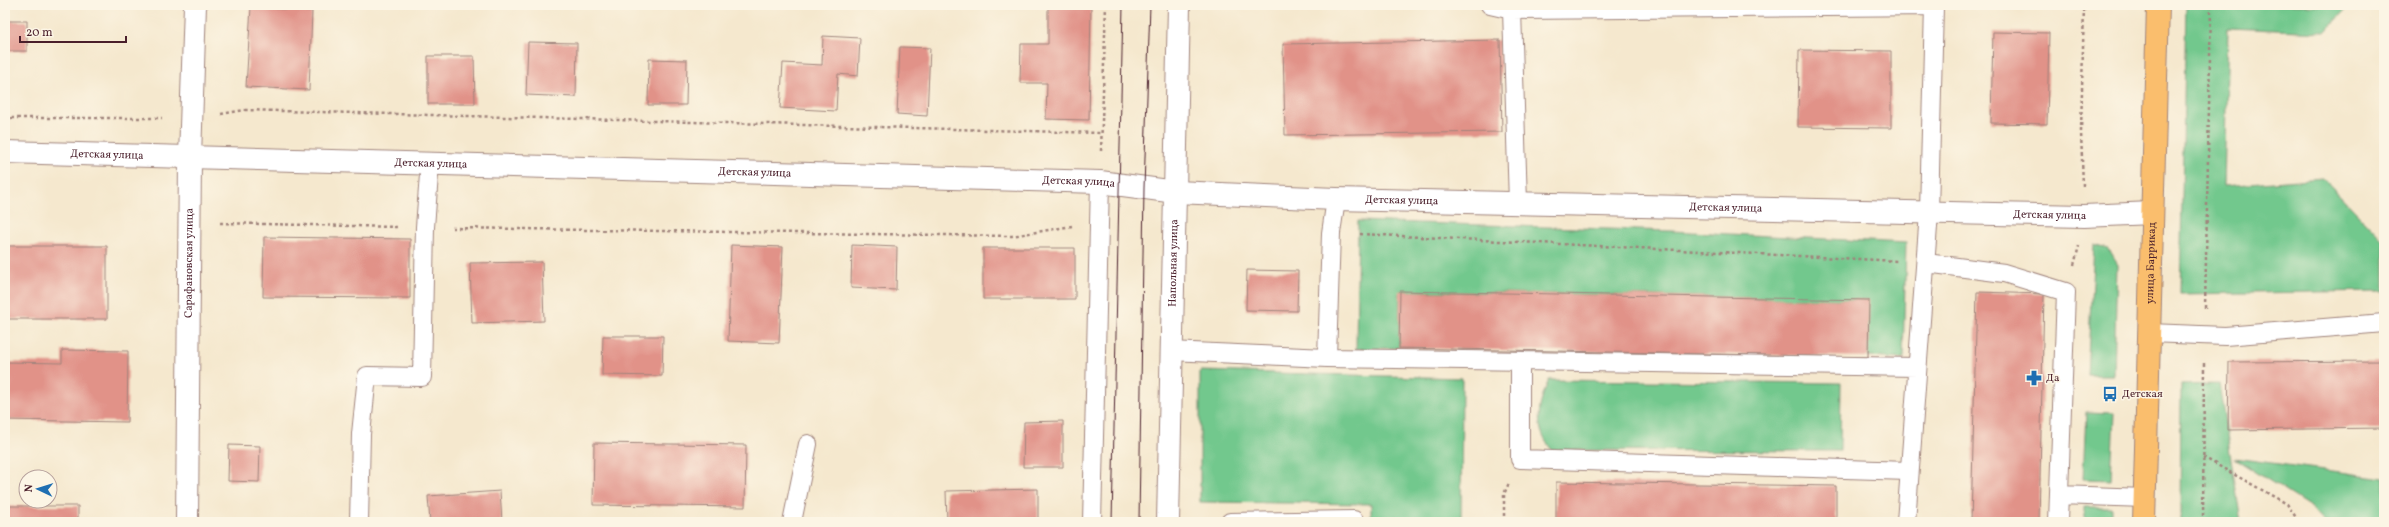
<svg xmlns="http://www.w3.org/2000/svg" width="2389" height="527" viewBox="0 0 2389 527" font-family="Vollkorn,serif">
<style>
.green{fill:#72c88d;stroke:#5e745c}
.building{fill:#e19288}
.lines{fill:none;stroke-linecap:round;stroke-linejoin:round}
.service-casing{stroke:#a0847c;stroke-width:20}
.minor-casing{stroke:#a0847c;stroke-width:24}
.tertiary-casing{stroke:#a0847c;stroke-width:24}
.primary-casing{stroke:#a0847c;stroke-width:24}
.path{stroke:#a0847c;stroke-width:2.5;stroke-dasharray:3 3;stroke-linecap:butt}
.service{stroke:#fff;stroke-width:18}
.minor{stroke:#fff;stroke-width:22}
.tertiary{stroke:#fff;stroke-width:22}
.primary{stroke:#fabe6d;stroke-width:22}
.tram{stroke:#4a1f2b;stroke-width:1}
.labels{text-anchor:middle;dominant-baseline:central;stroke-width:3;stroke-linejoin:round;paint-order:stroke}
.street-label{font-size:11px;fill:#4a1f2b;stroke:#fcf5e5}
.poi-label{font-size:11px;fill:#4a1f2b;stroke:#fcf5e5;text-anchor:start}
</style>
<rect width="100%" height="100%" fill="#fcf5e5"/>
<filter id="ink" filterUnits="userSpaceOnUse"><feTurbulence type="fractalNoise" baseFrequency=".025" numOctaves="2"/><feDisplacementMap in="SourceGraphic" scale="8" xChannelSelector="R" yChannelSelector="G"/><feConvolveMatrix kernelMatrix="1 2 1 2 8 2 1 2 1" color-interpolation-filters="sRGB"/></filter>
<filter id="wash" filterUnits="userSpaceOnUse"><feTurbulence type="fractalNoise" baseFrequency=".012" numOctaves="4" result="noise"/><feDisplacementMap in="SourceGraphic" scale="16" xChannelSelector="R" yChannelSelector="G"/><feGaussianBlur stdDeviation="0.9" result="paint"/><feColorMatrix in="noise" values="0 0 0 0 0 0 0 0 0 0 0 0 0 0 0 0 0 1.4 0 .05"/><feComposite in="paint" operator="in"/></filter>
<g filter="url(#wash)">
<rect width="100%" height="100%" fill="#f5e8ce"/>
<path class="green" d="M 2186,5 L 2350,5 L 2324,32 L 2228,28 L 2224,186 L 2323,178 L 2384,241 L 2384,291 L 2180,294 Z
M 1358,221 L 1671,231 L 1906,243 L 1903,359 L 1868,357 L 1868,300 L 1400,291 L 1399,348 L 1356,349 Z
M 2094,245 L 2108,249 L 2117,264 L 2114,375 L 2087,375 Z
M 1200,371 L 1462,378 L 1461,522 L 1371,522 L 1371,504 L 1200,502 Z
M 1549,380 L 1841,383 L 1840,451 L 1552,450 C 1533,428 1538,404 1549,380 Z
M 2219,384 L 2241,522 L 2180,522 L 2181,385 Z
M 2086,412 L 2114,413 L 2111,480 L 2083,479 Z
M 2234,458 L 2384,478 L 2384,522 L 2325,522 L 2312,508 Z
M 2085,507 L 2111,507 L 2111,522 L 2085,522 Z"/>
<g id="blocks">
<path class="building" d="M 1048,5 L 1091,5 L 1089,120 L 1046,119 L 1047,83 L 1020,83 L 1021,44 L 1048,44 Z
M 251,7 L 312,11 L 309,90 L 246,87 Z
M 5,21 L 27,21 L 27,51 L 5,51 Z
M 1993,32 L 2049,33 L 2047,124 L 1991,123 Z
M 823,36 L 860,38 L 858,76 L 838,74 L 836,111 L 780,108 L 783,63 L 822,65 Z
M 1500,40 L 1502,132 L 1285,135 L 1283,44 Z
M 528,42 L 577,43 L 576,97 L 526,95 Z
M 900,47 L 930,48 L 927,116 L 897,114 Z
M 1799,50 L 1891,51 L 1891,128 L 1798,127 Z
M 428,56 L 474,56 L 475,104 L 428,104 Z
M 649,59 L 687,60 L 686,105 L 648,105 Z
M 264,237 L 410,239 L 410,298 L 263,297 Z
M 731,245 L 783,247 L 779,343 L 728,341 Z
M 852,245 L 897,247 L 896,290 L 851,288 Z
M 5,246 L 107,246 L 107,319 L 5,319 Z
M 983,248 L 1075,248 L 1075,299 L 983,299 Z
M 542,262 L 544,321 L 472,323 L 470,263 Z
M 1247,270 L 1298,271 L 1297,311 L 1246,310 Z
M 1400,291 L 1869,300 L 1868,357 L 1399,348 Z
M 1977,292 L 2044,294 L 2039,522 L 1971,522 Z
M 603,336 L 663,336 L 662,376 L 602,375 Z
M 62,350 L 128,351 L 127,422 L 5,420 L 5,362 L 62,363 Z
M 2384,361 L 2384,428 L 2228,430 L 2229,362 Z
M 1063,421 L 1063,467 L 1023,467 L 1024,422 Z
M 594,443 L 746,445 L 745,507 L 593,505 Z
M 229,445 L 260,446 L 259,482 L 228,481 Z
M 1556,482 L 1836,486 L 1836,522 L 1556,522 Z
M 1038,489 L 1038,522 L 947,522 L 946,491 Z
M 500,491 L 502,522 L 430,522 L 428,496 Z
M 5,506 L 78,506 L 78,522 L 5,522 Z"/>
</g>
</g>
<g filter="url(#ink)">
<use href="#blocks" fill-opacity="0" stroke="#a0847c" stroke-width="1"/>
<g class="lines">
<defs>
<path id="service" d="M 1490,5 L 1512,10 L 1518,203
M 1512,10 L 1934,6
M 1926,263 L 2004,273 L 2066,292 L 2058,522
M 2149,333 L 2225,336 L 2384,323
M 1170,351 L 1327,358 L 1917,367
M 1327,358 L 1331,233 L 1336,199
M 1520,361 L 1520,459 L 1909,471
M 2059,495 L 2145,498
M 359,522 L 361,434 L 367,376 L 422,377 L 425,227 L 430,162
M 792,522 L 808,444
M 1092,522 L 1100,182
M 1230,522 L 1354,520 L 1354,522
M 1906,522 L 1929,213 L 1934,5"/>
<g id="minor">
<path id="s1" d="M 187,522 L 190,157 L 195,5"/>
</g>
<g id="tertiary">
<path id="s2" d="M 5,152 L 1100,182 L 1176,192 L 1336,199 L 2084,216 L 2152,213"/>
<path id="s3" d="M 1168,522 L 1179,5"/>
</g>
<g id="primary">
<path id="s4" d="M 2144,522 L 2158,5"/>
</g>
</defs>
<use href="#service" class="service-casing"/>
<use href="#minor" class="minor-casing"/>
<use href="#tertiary" class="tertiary-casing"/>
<use href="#primary" class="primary-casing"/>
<path class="path" d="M 221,114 L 244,110 L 1101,133
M 5,118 L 162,118
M 1101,151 L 1106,5
M 2083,186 L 2081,132 L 2084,5
M 220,223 L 397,227
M 452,228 L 1012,236 L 1072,226
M 1360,234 L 1898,261
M 2074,265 L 2079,246
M 2205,308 L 2211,5
M 2203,457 L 2287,504 L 2299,522
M 1504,522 L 1504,494 L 1509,483
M 2203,522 L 2204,363"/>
<use href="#service" class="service"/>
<use href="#minor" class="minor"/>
<use href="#tertiary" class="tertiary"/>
<use href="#primary" class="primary"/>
<path class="tram" d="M 1112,522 L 1123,5
M 1139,522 L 1144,188 L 1150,5"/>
</g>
</g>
<defs>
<symbol id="pharmacy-bare" viewBox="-9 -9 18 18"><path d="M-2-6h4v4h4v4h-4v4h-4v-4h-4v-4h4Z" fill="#1f6fb2" stroke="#fcf5e5" stroke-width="2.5" paint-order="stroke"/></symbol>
<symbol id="bus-bare" viewBox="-9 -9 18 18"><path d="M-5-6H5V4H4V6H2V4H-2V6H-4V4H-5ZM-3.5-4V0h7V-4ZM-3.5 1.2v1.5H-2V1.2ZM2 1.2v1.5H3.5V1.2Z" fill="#1f6fb2" stroke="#fcf5e5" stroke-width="2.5" paint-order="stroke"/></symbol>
</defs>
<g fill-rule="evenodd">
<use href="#pharmacy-bare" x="2023" y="367" width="22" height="22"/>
<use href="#bus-bare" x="2099" y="383" width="22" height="22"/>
</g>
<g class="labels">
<g class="street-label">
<text stroke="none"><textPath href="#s2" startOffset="102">Детская улица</textPath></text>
<text stroke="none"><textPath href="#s2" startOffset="426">Детская улица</textPath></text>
<text stroke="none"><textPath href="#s2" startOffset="750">Детская улица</textPath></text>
<text stroke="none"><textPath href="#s2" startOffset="1074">Детская улица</textPath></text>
<text stroke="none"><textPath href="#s2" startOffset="1398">Детская улица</textPath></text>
<text stroke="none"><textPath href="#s2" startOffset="1722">Детская улица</textPath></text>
<text stroke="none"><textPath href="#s2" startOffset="2046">Детская улица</textPath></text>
<text stroke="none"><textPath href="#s1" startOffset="259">Сарафановская улица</textPath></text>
<text stroke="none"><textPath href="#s3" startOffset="259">Напольная улица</textPath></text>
<text stroke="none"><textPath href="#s4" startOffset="259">улица Баррикад</textPath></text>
</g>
<g class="poi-label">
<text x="2046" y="378">Да</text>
<text x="2122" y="394">Детская</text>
</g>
</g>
<rect width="2389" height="527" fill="none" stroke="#fcf5e5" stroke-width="20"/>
<g transform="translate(38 489) rotate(274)"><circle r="19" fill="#fcf5e5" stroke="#b59f9b"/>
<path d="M0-3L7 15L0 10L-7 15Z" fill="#1f6fb2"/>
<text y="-6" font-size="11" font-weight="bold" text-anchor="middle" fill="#4a1f2b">N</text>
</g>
<path d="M20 36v6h106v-6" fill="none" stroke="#4a1f2b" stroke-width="2"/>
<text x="26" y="36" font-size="12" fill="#4a1f2b" stroke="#fcf5e5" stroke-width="3" paint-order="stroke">20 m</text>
</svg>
